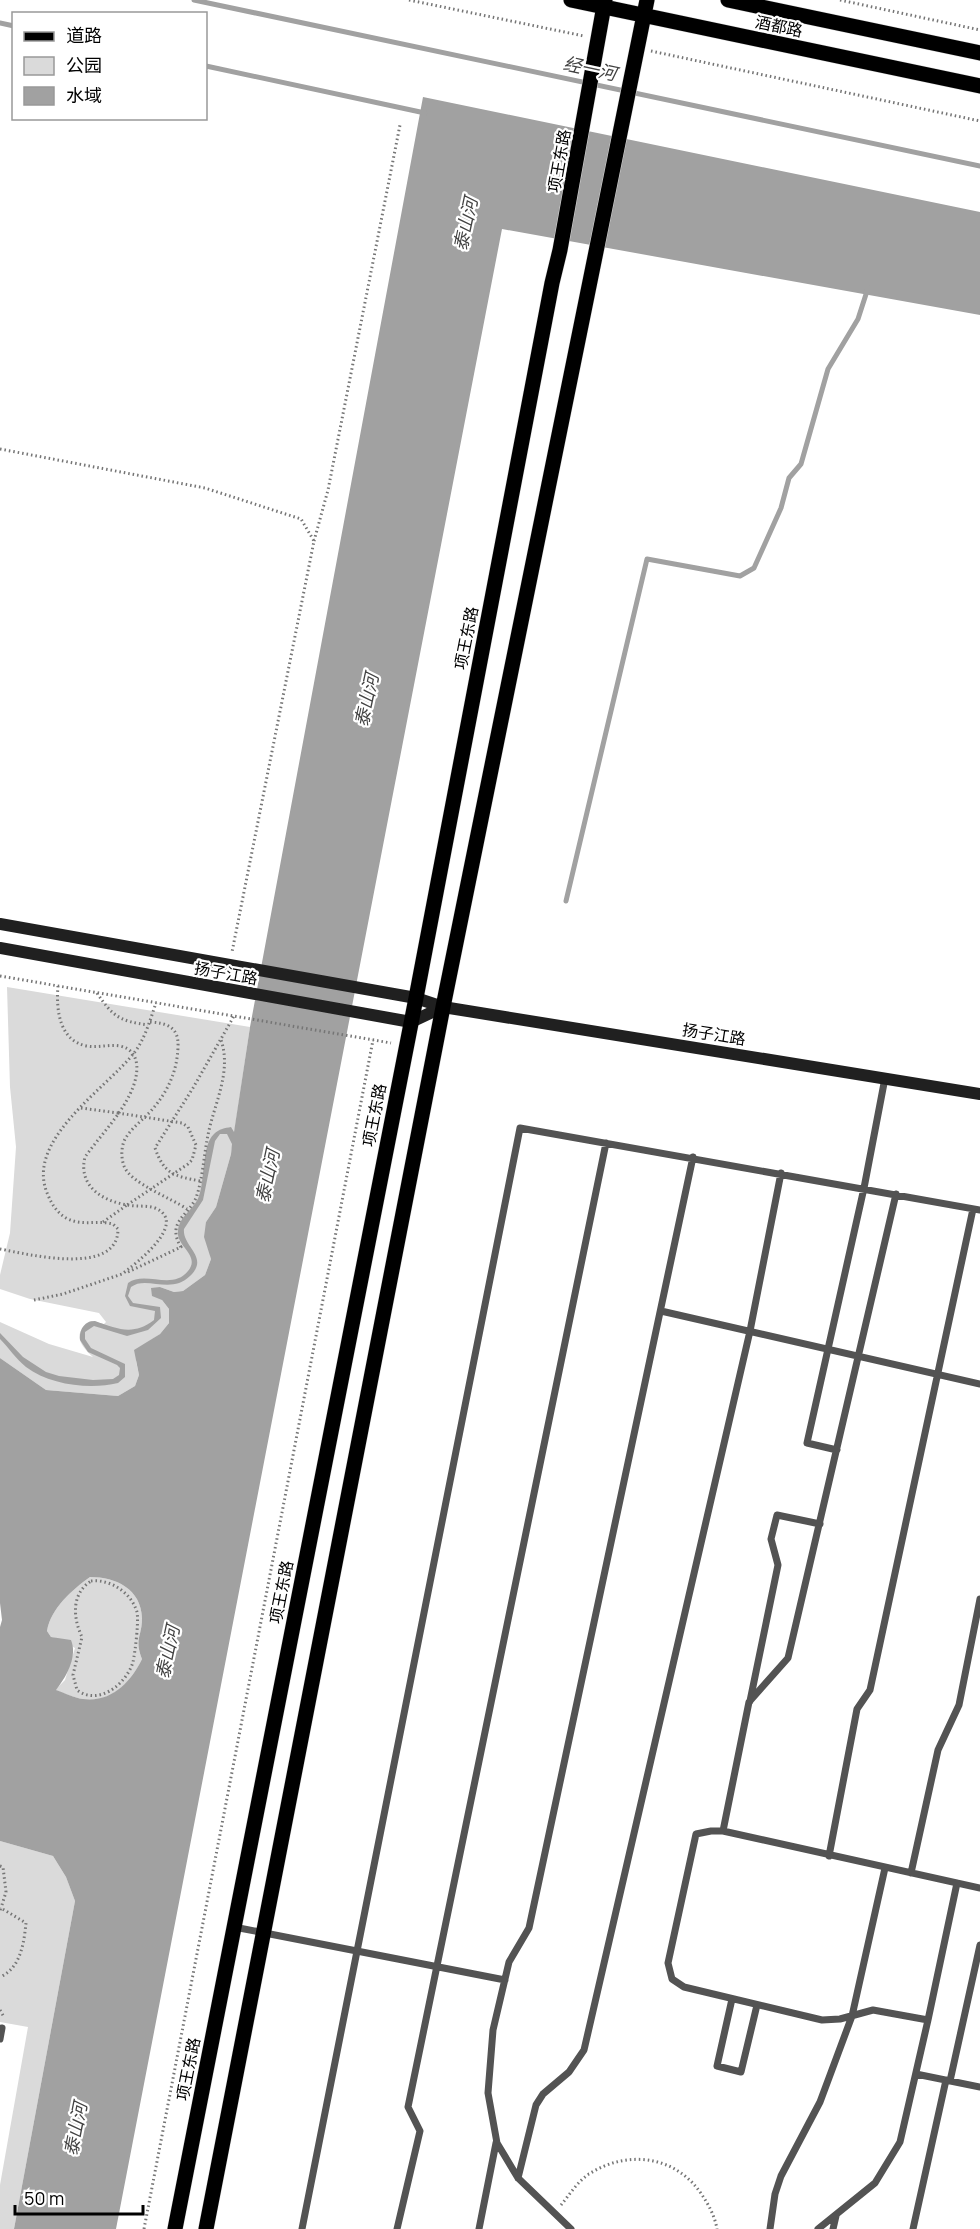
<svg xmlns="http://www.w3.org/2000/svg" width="980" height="2229" viewBox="0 0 980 2229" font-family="Manrope,'Noto Sans SC',sans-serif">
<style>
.green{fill:#dadada}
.water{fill:#a1a1a1;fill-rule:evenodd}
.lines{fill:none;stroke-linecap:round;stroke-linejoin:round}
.stream{stroke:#a1a1a1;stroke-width:5}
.primary-casing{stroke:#dbdbdb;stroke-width:16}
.path{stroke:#757575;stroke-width:3;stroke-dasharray:1.5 3;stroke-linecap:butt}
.lane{stroke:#535353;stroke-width:7}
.secondary{stroke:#202020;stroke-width:12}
.primary{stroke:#000;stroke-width:15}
.path-bridge{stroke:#757575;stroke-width:3;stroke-dasharray:1.5 3;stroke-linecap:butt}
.labels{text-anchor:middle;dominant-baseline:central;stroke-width:4.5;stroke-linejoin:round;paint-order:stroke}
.street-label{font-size:16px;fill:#000;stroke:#fff}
.water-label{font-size:18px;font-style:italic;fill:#424242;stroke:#fff}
</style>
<rect width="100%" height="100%" fill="#fff"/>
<path class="green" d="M 7,987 L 250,1027 L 231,1154 L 216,1207 L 206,1222 L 211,1259 L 205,1275 L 183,1291 L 174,1292 L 160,1287 L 162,1300 L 169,1309 L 169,1323 L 160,1334 L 148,1342 L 136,1361 L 139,1375 L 135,1386 L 118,1396 L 46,1390 L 0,1358 L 0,1322 L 49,1344 L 93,1357 C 80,1345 72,1334 90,1321 L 104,1324 L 106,1322 L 99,1313 L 30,1299 L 0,1289 L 0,1275 L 10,1233 L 16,1147 L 10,1087 Z
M 90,1577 C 116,1577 141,1589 142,1618 C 142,1637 134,1638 142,1659 C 131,1682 111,1704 83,1699 C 74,1698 64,1693 55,1690 L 65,1680 L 75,1648 L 59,1639 L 51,1637 L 47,1631 C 51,1608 72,1590 90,1577 Z
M 0,1841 L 53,1856 L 66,1877 L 75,1901 L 14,2229 L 0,2229 L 0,2185 L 28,2027 L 0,2022 Z"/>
<path class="water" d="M 423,97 L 980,212 L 980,315 L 502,229 L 116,2229 L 14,2229 L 75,1901 L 66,1877 L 53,1856 L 0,1841 L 0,1627 L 2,1620 L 0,1603 L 0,1358 L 46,1390 L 118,1396 L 135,1386 L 139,1375 L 134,1350 L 160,1334 L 169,1323 L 169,1309 L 162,1300 L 152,1296 L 151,1288 L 160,1287 L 174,1292 L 183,1291 L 205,1275 L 211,1259 L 204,1237 L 206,1222 L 216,1207 L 231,1154 L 232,1144 L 227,1134 L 220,1134 L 215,1141 L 203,1200 L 184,1229 C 182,1247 210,1257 190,1276 C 171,1295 146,1275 131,1287 L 128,1296 L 133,1303 L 160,1307 L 161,1318 L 148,1330 L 127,1336 L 94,1326 L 85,1332 L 85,1339 L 91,1348 L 125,1364 L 125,1377 L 118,1383 C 90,1390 50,1385 26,1367 C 16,1359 9,1348 0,1339 L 0,1333 L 23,1357 L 46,1372 L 59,1376 L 93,1380 L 113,1379 L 119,1375 L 120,1368 L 117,1365 L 88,1352 L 80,1340 C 79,1330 84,1321 95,1321 C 118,1329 133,1336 154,1320 L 155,1311 L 130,1306 L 125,1296 L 128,1283 C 145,1270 172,1291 188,1271 C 201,1255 176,1247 178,1231 C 179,1216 195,1209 199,1196 C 205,1180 202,1144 214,1134 C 219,1129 225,1128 231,1127 L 234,1132 L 250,1027 ZM 90,1577 C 116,1577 141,1589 142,1618 C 142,1637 134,1638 142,1659 C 131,1682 111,1703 83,1699 C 74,1698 65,1693 56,1690 C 66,1677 78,1657 71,1640 L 51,1637 L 47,1631 C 51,1608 72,1590 90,1577 Z"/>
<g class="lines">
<path class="stream" d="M 194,0 L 980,166
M 0,23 L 14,26
M 206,66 L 425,113
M 566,901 L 647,559 L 740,576 L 754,568 L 781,508 L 789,478 L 801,464 L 828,369 L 858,319 L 868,288"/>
<defs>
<path id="primary" d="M 571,0 L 980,86
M 728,0 L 980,53
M 175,2229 L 416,998 L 552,283 L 560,250 L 605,0
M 206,2229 L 443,1007 L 647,0"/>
</defs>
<use href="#primary" class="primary-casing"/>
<path class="path" d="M 409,0 L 584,36
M 840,0 L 980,30
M 651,51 L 980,121
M 0,449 L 205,488 L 301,519 L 314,541 L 232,952
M 314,541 L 328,490 L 400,125
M 0,976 L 391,1043
M 58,986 C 56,1009 59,1041 87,1046 C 98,1048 109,1044 120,1046 C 143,1051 138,1077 131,1092 C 120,1116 100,1136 85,1157 C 78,1185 101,1201 128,1205 C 137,1207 146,1205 155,1208 C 190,1223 134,1265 122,1274
M 97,993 C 113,1017 120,1021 148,1025
M 150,1022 C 167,1023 179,1027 178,1047 C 177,1073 167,1093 150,1112 C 141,1121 131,1129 125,1139 C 121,1147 121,1158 124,1166 C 130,1183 171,1198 187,1209
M 81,1108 L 118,1113
M 200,1181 C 174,1176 164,1174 155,1148 L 193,1088 L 234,1016
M 103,1222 L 127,1205
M 0,1249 C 27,1254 118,1277 118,1229 L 113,1224 C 99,1220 83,1226 68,1219 C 58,1214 52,1205 48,1195 C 23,1141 106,1089 134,1053 C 145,1039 150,1020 156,1003
M 128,1272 L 181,1247 C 165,1221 191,1215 197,1195 C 203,1176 204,1154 208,1135 C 214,1104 232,1072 221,1040
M 34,1300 L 63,1294 L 122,1274
M 91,1581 C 110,1579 131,1592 137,1612 C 139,1621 135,1653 133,1662 C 126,1685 98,1706 77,1690 L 73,1675 L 82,1637 C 73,1618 71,1594 91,1581 Z
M 0,1866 L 3,1867 L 6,1892 L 1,1908
M 0,1910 L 1,1908 L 26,1923 C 24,1942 21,1968 0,1977
M 0,2010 L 4,2017
M 561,2205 C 570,2194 578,2181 589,2174 C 628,2149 677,2156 702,2195 C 709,2205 715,2217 717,2229
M 144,2229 L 373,1040"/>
<path class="lane" d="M 661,1311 L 980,1384
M 837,1450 L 807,1443 L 864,1188 L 885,1078
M 750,1701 L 778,1565 L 771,1539 L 777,1515 L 820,1524
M 723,1831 L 749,1702 L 788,1658 L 896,1194
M 829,1856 L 857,1709 L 870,1690 L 973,1209
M 911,1873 L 938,1750 L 959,1705 L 980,1599
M 234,1927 L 505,1980
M 732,1999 L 717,2066 L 741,2072 L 757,2005
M 928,2020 L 957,1883
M 0,2039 L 2,2028
M 916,2074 L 980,2087
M 950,2081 L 980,1945
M 518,2178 L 536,2105 L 543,2094 L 569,2072 L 584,2050 L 750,1331 L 781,1173
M 302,2229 L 520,1128 L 980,1210
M 397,2229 L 420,2131 L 408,2107 L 606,1143
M 479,2229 L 496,2143
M 571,2229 L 518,2178 L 497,2143 L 488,2093 L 493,2030 L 509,1962 L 529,1928 L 693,1157
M 770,2229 L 775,2194 L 781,2176 L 820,2102 L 852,2016 L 885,1868
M 818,2229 L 875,2183 L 900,2142 L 928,2020 L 873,2010 L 840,2019 L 822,2020 L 684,1987 L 672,1979 L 668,1963 L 696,1834 L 711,1831 L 723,1831 L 980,1888
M 833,2229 L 836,2216
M 913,2229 L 946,2080"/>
<path class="secondary" d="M 0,924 L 416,998 L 443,1007 L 980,1094
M 0,948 L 411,1022 L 443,1007"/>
<use href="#primary" class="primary"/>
<path class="path-bridge" d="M 118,1113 L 182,1123 L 188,1127 L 196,1145 L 192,1160 L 188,1164 L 127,1205"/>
</g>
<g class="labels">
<g class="street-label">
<text transform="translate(779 26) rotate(12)">酒都路</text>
<text transform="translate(559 161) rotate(-80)">项王东路</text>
<text transform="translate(466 638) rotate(-79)">项王东路</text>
<text transform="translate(226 973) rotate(10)">扬子江路</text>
<text transform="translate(714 1034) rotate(9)">扬子江路</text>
<text transform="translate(374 1115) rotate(-79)">项王东路</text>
<text transform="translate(281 1592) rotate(-79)">项王东路</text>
<text transform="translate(188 2069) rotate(-79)">项王东路</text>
</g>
<g class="water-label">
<text transform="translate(590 68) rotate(12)">经一河</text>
<text transform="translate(465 224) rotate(-78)">泰山河</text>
<text transform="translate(366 700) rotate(-78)">泰山河</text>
<text transform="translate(267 1176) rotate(-78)">泰山河</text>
<text transform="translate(167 1652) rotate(-78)">泰山河</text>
<text transform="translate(75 2129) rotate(-79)">泰山河</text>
</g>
</g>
<rect x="12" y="12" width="195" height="108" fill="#ffffff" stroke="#999999" stroke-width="1.5"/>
<rect x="24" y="32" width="30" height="9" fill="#000000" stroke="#999999" stroke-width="1.5"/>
<text x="66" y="42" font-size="18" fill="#000000">道路</text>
<rect x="24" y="57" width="30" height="18" fill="#dadada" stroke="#999999" stroke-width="1.5"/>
<text x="66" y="72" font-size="18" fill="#000000">公园</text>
<rect x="24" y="87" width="30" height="18" fill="#a1a1a1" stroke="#999999" stroke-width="1.5"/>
<text x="66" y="102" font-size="18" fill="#000000">水域</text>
<path d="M15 2205v9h128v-9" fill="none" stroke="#000000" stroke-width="3"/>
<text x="24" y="2205" font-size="18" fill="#000000" stroke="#ffffff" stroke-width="4.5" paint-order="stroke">50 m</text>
</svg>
